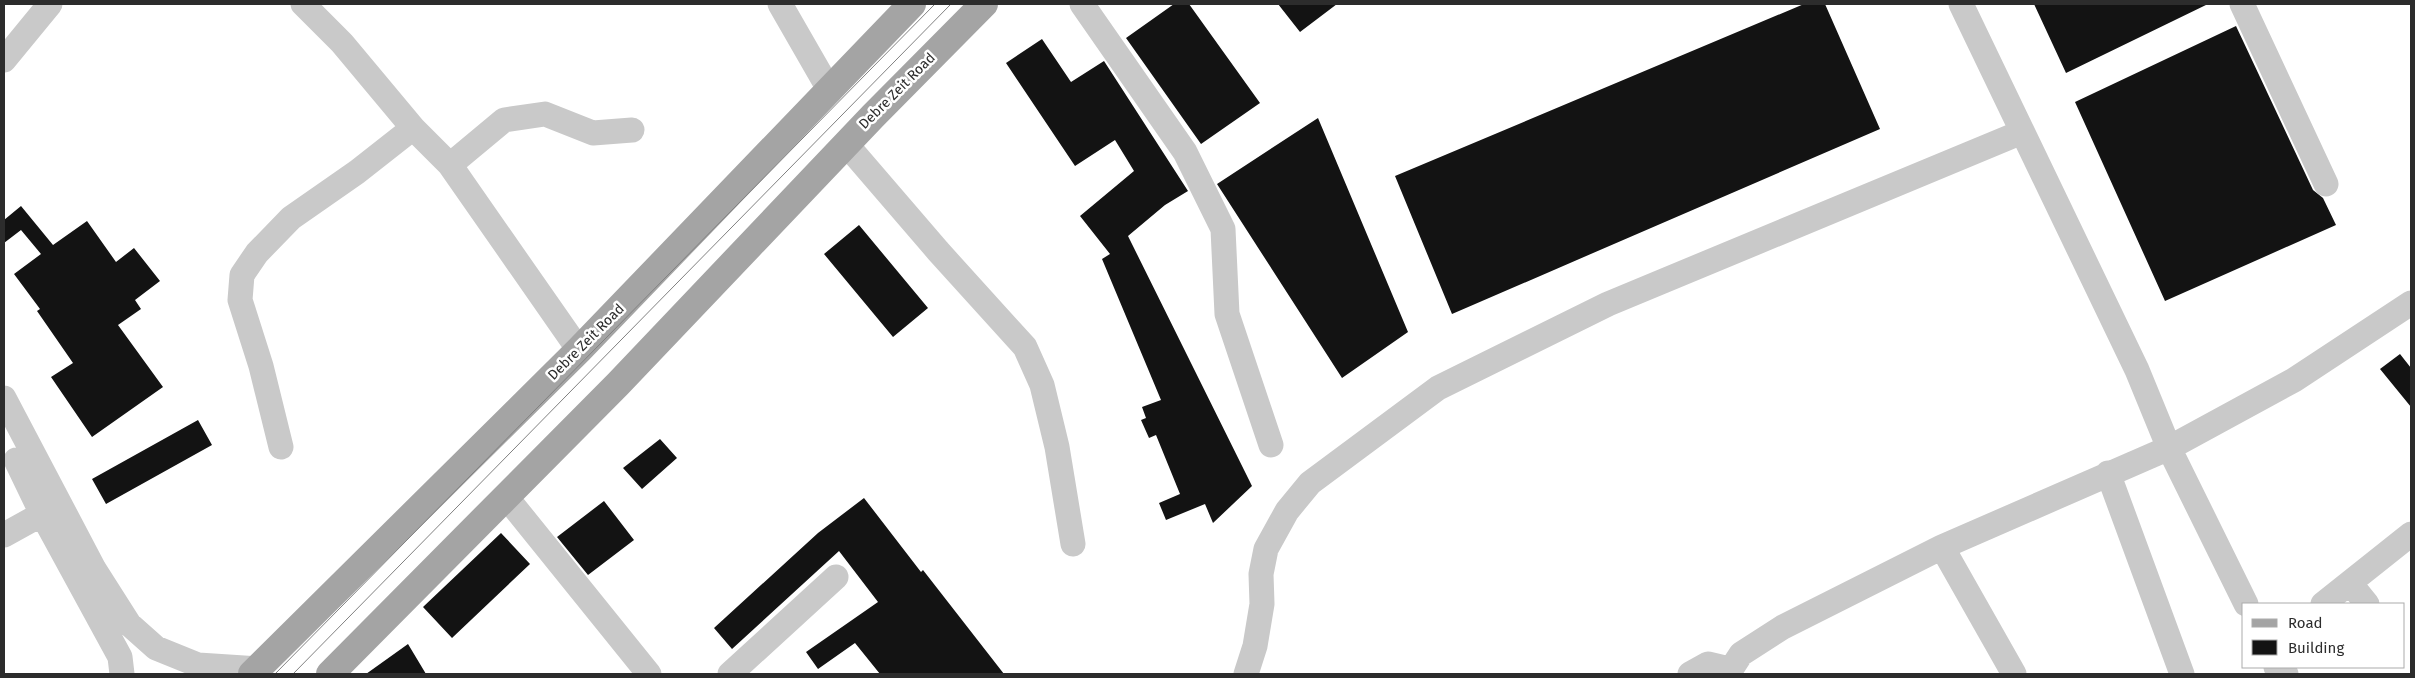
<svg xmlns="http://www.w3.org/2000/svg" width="2415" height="678" viewBox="0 0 2415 678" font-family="'Fira Sans',sans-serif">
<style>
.building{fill:#131313}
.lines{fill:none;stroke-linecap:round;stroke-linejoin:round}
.minor{stroke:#c9c9c9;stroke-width:25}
.major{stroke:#a4a4a4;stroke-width:28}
.tram{stroke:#818181;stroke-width:1}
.labels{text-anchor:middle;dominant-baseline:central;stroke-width:5;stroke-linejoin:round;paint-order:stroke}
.street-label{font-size:14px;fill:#2c2c2c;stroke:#fff}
</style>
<rect width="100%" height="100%" fill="#fff"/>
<path class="building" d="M 1174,4 L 1189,4 L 1260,103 L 1201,144 L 1126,38 Z
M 1278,4 L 1337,4 L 1300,32 Z
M 1804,4 L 1825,4 L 1880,129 L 1452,314 L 1395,176 Z
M 2034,4 L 2208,4 L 2066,73 Z
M 2236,26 L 2313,190 L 2323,198 L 2336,225 L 2165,301 L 2075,102 Z
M 1042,39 L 1071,82 L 1104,61 L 1188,191 L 1165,205 L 1128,236 L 1252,486 L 1213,523 L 1205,504 L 1166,520 L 1159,503 L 1180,494 L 1156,435 L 1149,438 L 1141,420 L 1146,418 L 1142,407 L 1161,400 L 1102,259 L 1110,254 L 1080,216 L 1134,171 L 1115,140 L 1075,166 L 1006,63 Z
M 1318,118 L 1408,332 L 1342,378 L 1217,184 Z
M 21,206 L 53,245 L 87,221 L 116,262 L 134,248 L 160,281 L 135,300 L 141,309 L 118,325 L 163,387 L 92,437 L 51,377 L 73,363 L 37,311 L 40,309 L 14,274 L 41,254 L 21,230 L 4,243 L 4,220 Z
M 859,225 L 928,308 L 893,337 L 824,254 Z
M 2400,354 L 2411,368 L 2411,407 L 2380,369 Z
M 198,420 L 212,445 L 106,504 L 92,479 Z
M 660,439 L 677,458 L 642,489 L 623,468 Z
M 864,498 L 921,572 L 923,570 L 1004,674 L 880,674 L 855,643 L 818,669 L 806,652 L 878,602 L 839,551 L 732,649 L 714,628 L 818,533 Z
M 604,501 L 634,540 L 588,575 L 557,537 Z
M 501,533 L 530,564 L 452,638 L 423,607 Z
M 408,644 L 426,674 L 366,674 Z"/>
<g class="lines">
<path class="minor" d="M 303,4 L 342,43 L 413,128 L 450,165 L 579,350
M 780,4 L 830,91
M 1082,4 L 1185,152 L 1223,229 L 1227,314 L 1271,445
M 1961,4 L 2137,370 L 2169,448 L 2246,604
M 2242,4 L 2326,184
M 4,60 L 50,4
M 846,144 L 938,251 L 1025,347 L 1042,385 L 1057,447 L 1073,544
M 450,165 L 504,120 L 545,114 L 593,133 L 632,130
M 4,398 L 94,569 L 129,624 L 156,648 L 198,665 L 258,669
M 281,447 L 261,366 L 240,300 L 242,275 L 257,253 L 291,218 L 357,172 L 413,128
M 16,460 L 42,514 L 120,657 L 122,674
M 2108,473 L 2182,674
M 507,498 L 649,674
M 4,535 L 42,514
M 1942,547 L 2014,674
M 2350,583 L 2367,604
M 2323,604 L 2411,534
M 2276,667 L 2286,674
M 730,674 L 836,577
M 1246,674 L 1255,646 L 1262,604 L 1261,574 L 1266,549 L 1287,511 L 1310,483 L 1438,388 L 1608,304 L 2022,132
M 1690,674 L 1708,664 L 1729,669
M 1728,674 L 1741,654 L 1783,627 L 1942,547 L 2169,448 L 2294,380 L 2411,303"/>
<path class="major" d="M 252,674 L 579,350 L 912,4
M 330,674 L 618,384 L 873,116 L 984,4"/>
<path class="tram" d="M 275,674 L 935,4
M 293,674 L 951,4"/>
</g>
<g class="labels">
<g class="street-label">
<text transform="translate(897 91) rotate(-45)">Debre Zeit Road</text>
<text transform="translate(586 342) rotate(-45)">Debre Zeit Road</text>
</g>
</g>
<rect width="2415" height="678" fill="none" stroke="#2c2c2c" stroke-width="10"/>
<rect x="2242" y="603" width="162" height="65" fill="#ffffff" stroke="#ababab"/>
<rect x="2252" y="619" width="25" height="8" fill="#a4a4a4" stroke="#ababab"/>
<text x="2288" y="628" font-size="15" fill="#2c2c2c">Road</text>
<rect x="2252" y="640" width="25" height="15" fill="#131313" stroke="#ababab"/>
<text x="2288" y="653" font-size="15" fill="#2c2c2c">Building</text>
</svg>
